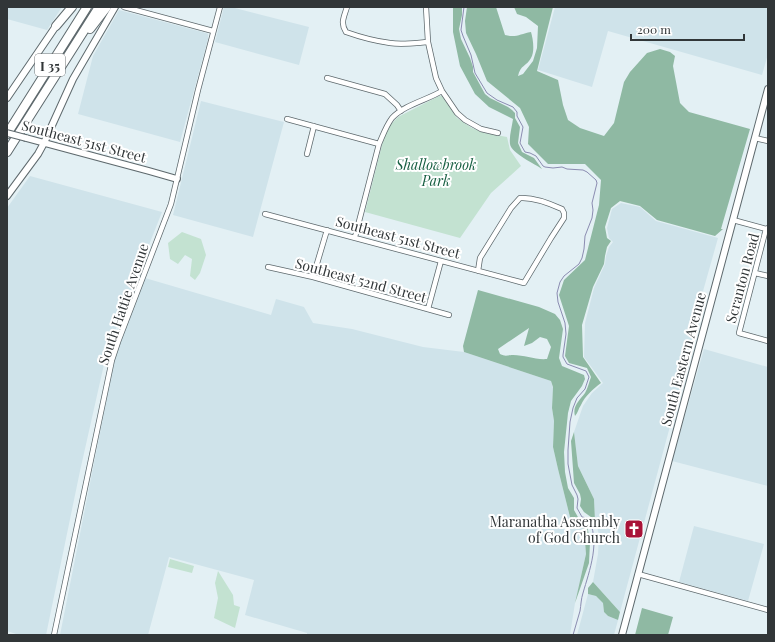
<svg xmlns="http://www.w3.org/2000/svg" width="775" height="642" viewBox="0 0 775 642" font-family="'Playfair Display',serif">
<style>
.built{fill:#cfe3ea}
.green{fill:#c3e2d1}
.forest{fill:#8fb9a3;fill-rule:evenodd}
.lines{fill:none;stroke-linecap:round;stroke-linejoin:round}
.stream{stroke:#8b8cb1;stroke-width:1}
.minor-casing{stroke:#5e696d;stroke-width:6}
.tertiary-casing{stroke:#5e696d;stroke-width:8}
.secondary-casing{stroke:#5e696d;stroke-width:8}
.motorway-casing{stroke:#5e696d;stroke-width:10}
.minor{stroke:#fff;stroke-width:4.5}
.tertiary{stroke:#fff;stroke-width:5.5}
.secondary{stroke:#fff;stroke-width:6}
.motorway{stroke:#fff;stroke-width:8}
.tertiary-bridge-casing{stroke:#5e696d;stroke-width:8;stroke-linecap:butt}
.tertiary-bridge{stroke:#fff;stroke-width:5.5}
.labels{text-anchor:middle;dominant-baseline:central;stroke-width:4;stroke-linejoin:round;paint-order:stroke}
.shield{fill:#fff;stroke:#6f7274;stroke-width:1}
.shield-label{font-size:13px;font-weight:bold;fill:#313638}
.street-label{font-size:14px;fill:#313638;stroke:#fff}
.park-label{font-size:14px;font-style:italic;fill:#175f42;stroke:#fff}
.poi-label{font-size:14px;fill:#313638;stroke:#fff;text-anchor:end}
</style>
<rect width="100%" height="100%" fill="#e3f0f4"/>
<path class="built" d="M 7,7 L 62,7 L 47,30 L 7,19 Z
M 224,7 L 231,7 L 309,27 L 299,65 L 215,42 Z
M 555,7 L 768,7 L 768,54 L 762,75 L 608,31 L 592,87 L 538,70 Z
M 119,10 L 206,33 L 208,34 L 208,39 L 180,142 L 78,114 L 93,56 Z
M 201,101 L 284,122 L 253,237 L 173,215 Z
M 30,176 L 162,212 L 107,351 L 80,471 L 46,635 L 19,635 L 7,631 L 7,208 Z
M 621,203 L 640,207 L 656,221 L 718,238 L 696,316 L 690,352 L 620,612 L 593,582 L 598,554 L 599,535 L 595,520 L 594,499 L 578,466 L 574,432 L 583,406 L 592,393 L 603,383 L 584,357 L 585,323 L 594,288 L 605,264 L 606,256 L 609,247 L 613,242 L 609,238 L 607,228 L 612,209 Z
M 145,278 L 271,315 L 276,299 L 304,307 L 313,323 L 352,329 L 423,347 L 464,352 L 551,381 L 553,387 L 552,408 L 554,421 L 553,447 L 558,469 L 571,521 L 584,528 L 586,554 L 575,603 L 570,635 L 307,635 L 307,633 L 245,615 L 254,580 L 169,557 L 148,635 L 60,635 L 115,357 Z
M 704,349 L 768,367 L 768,486 L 672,461 Z
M 694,526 L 764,544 L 748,601 L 679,582 Z
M 588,594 L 596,596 L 603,603 L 604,612 L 608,616 L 618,620 L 614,635 L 577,635 Z"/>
<path class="green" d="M 439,96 L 442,96 L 457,118 L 472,128 L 485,133 L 507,137 L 510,150 L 521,166 L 491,193 L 460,238 L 365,212 L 384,137 L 389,126 L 398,117 Z
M 182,232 L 201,239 L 206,255 L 200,273 L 195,280 L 190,276 L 192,259 L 185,255 L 178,264 L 170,259 L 168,243 Z
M 170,559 L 194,566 L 192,573 L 168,567 Z
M 218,571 L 233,595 L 234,605 L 240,607 L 235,628 L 214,618 L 218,598 L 215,583 Z"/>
<path class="forest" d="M 453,7 L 462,7 L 462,15 L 459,29 L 461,39 L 470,58 L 473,67 L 473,72 L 485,94 L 490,98 L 508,107 L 512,110 L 515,113 L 515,118 L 520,127 L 518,143 L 522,152 L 534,158 L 542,169 C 535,164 511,153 510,144 C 509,136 512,127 513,119 L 489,107 L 475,94 L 460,66 L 453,32 Z
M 467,7 L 496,7 L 505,35 C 516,38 520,34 531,32 C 533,39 535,51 531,58 C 527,66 520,65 518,76 L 523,74 L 533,61 L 537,48 L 538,26 L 526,17 L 517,14 L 514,7 L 553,7 L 537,71 L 558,80 L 563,105 L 568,120 L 580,128 L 604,136 L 614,123 L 624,82 L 630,72 L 647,53 L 660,49 L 670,52 L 675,56 L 673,66 L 680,103 L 689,112 L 750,129 L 721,229 L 723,229 L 715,236 L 657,220 L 640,206 L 620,201 L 611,208 L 605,227 L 607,238 L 611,241 L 607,247 L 605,256 L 604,264 L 593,287 L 582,325 L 583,357 L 601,383 C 593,389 585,396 581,405 C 578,409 578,413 575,416 C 572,406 580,400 585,393 C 588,388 589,382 591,377 L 587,368 L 569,363 L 565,356 L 569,326 L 559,295 L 564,280 L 585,260 L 599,205 L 601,180 L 585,164 L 548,164 L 528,144 L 529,127 L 520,108 L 487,81 L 476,54 L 466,33 L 465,21 Z
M 478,290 L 539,307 L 555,314 L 560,320 L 563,329 L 559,358 L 562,366 L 584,375 L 585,379 L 582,386 L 571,401 L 568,413 L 564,452 L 565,472 L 568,488 L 574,498 L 574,510 L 579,519 L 587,524 L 590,542 L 589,563 L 575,603 L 586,554 L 584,529 L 571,521 L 558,469 L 553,447 L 554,421 L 552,408 L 553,387 L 551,381 L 464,352 L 463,346 ZM 529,328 L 524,346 L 532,343 L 540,337 L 547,339 L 551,347 L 547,359 C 535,360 525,355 513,355 C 507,355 506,357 500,354 L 498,349 Z
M 574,432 L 578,466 L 594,499 L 595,520 L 584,512 L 580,506 L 581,499 L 580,494 L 574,483 L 571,441 Z
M 593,582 L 620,612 L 618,620 L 608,616 L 604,612 L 603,603 L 596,596 L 588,594 L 588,588 Z
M 642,608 L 673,617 L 668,635 L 635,635 Z"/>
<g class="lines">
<path class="stream" d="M 464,7 L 461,30 L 463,36 L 471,55 L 475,73 L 487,93 L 497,100 L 513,107 L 517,112 L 517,116 L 523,127 L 520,143 L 525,152 L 530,153 L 536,156 L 543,166 L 545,167 L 553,168 L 562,167 L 567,169 L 583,170 L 587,172 L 596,180 L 597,183 L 592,203 L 593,210 L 592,218 L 585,236 L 584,249 L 582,258 L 579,264 L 564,276 L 560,282 L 557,293 L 558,302 L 565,323 L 566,334 L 563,355 L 563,357 L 567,364 L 586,371 L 589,377 L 585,389 L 577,398 L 573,408 L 570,422 L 568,450 L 568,464 L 572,485 L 577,495 L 578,499 L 577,508 L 582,517 L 587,518 C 602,538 589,572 583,593 C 581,599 581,605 580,611 C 578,619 575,627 573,635"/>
<defs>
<path id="minor" d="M 124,7 L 213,31
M 347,7 C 344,17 340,23 346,32 C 360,37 375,41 390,43 C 402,45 415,43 428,42
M 426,7 L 428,42 L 436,78 L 442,91 L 457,113 L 465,120 L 481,129 L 498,133
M 327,78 L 385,94 L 397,105 L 401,111
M 287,119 L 379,144
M 755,138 L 768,141
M 307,154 L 314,126
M 265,214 L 524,283 L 551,238 L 564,218 L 564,213 L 562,209 C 549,203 534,197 520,198 L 511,208 L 480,258 L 478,271
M 733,220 L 766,229 L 768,228
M 766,229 L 739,333 L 768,341
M 355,237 L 379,144 C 383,135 386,126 392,118 C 404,105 427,100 442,91
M 268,267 L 313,277 L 449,315
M 755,273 L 768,276
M 313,277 L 327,230
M 428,309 L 441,261
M 638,574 L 768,610
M 54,635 L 112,360 L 118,342 L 171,204 L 198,90 L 220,7"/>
<path id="tertiary" d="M 26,138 L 149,171 L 177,179"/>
<path id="secondary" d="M 7,98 L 58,23
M 7,196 L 38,154 L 44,143 L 73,79 L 115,7
M 622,635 L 768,89"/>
<path id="motorway" d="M 56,26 L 72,7
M 90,29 L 107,7
M 7,134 L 87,7
M 7,152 L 99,7"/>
</defs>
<use href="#minor" class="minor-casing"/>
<use href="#tertiary" class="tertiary-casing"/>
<use href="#secondary" class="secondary-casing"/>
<use href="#motorway" class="motorway-casing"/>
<use href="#minor" class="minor"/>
<use href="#tertiary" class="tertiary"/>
<use href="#secondary" class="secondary"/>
<use href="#motorway" class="motorway"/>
<defs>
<path id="tertiary-bridge" d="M 7,133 L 26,138"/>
</defs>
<use href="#tertiary-bridge" class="tertiary-bridge-casing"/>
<use href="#tertiary-bridge" class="tertiary-bridge"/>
</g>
<defs>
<symbol id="church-square" viewBox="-11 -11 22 22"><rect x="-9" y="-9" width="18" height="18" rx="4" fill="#a91238" stroke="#fff"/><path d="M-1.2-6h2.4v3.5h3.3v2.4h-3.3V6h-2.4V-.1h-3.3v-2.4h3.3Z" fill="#fff"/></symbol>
</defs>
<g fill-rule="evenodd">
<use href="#church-square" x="623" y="518" width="22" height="22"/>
</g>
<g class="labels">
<rect class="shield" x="35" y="54" width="30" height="22" rx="3"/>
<g class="shield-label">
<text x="50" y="65">I 35</text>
</g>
<g class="street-label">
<text transform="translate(84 141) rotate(15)">Southeast 51st Street</text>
<text transform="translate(398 237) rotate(15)">Southeast 51st Street</text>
<text transform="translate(742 278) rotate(-75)">Scranton Road</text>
<text transform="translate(361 280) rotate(15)">Southeast 52nd Street</text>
<text transform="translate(123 304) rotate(-71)">South Hattie Avenue</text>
<text transform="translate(683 359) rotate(-75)">South Eastern Avenue</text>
</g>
<g class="park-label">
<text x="436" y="164">Shallowbrook<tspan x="436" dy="16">Park</tspan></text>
</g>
<g class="poi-label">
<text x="620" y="521">Maranatha Assembly<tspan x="620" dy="16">of God Church</tspan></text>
</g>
</g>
<rect width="775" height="642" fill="none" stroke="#313638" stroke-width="16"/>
<path d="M631 34v6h113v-6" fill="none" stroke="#313638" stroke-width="2"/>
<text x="637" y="34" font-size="12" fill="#313638" stroke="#ffffff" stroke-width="3" paint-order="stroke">200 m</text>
</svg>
